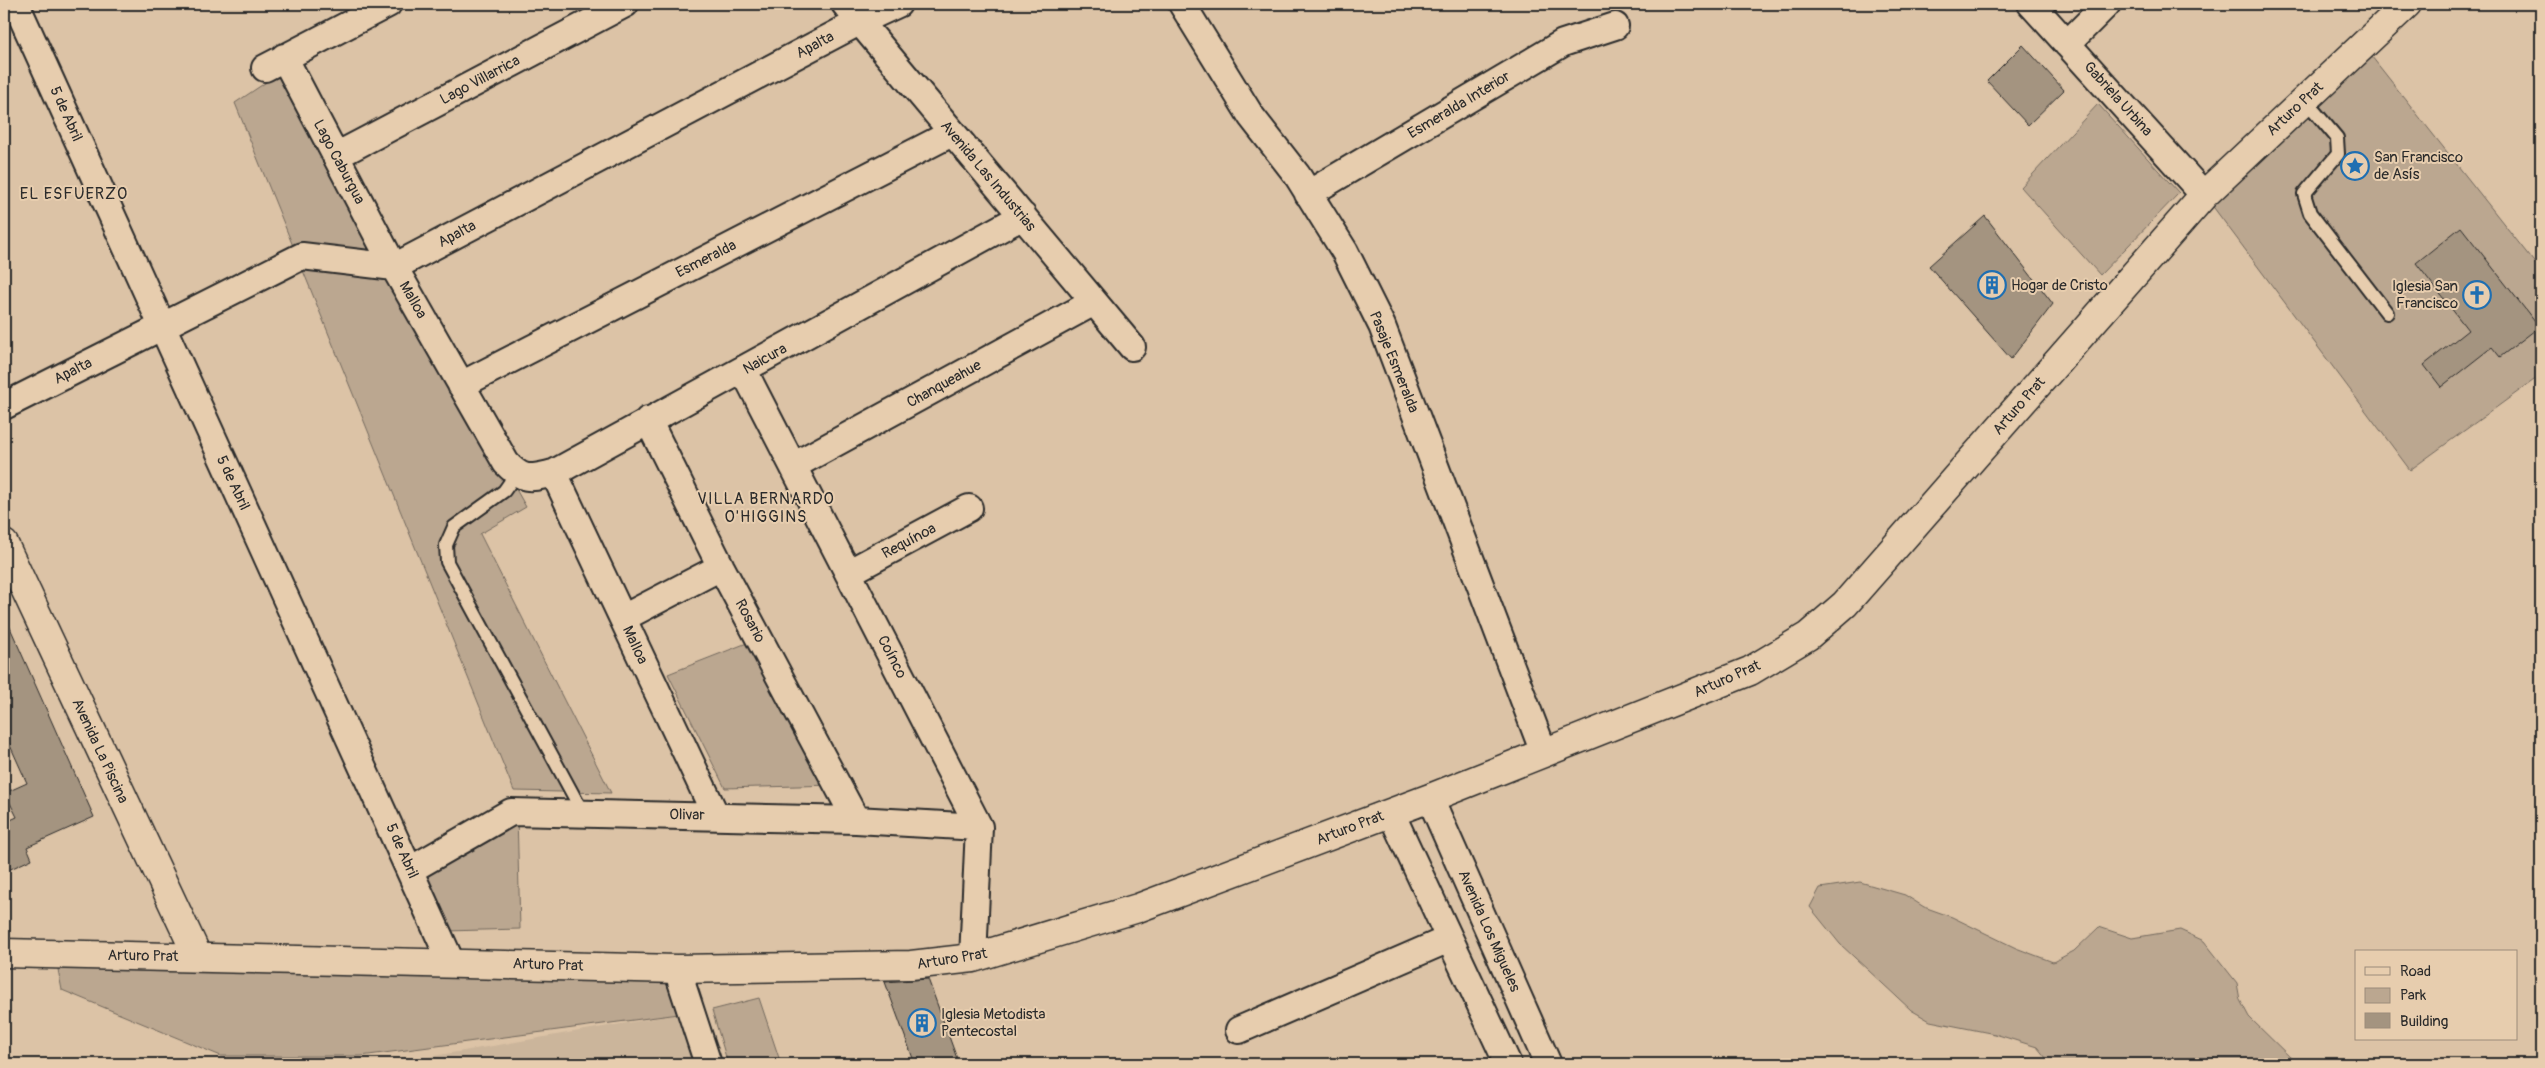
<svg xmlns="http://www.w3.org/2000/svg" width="2545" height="1068" viewBox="0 0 2545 1068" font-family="Pangolin,sans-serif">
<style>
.built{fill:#cbb59b}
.green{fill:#bba790;stroke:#73695e}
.building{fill:#a49480;stroke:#2b2b2b}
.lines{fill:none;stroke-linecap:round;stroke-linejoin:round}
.service-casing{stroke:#2b2b2b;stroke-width:16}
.minor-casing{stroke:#2b2b2b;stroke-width:30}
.tertiary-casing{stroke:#2b2b2b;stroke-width:31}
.secondary-casing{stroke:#2b2b2b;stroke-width:31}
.service{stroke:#e7cdae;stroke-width:12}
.minor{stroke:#e7cdae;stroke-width:26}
.tertiary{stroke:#e7cdae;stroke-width:28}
.secondary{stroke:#e7cdae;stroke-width:28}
.labels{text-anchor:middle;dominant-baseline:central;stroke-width:4;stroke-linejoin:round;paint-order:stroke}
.street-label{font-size:15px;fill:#2b2b2b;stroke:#e7cdae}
.poi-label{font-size:15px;fill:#2b2b2b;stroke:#e7cdae;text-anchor:start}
.neighbourhood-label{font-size:16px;letter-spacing:1px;fill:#2b2b2b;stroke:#e7cdae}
</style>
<rect width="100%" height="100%" fill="#dcc3a6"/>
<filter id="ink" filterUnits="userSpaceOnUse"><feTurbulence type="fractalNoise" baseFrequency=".02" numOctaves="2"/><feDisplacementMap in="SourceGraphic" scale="10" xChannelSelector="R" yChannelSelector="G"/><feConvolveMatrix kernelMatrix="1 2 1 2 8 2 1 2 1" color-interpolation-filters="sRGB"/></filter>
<g filter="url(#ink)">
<path class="built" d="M 679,1014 L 694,1064 L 387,1064 Z"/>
<path class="green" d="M 2368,52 L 2541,271 L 2541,375 L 2410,470 L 2211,204 Z
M 280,73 L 526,507 L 480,534 L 611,793 L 514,791 L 235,103 Z
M 2098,104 L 2179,193 L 2100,275 L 2021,187 Z
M 747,643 L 834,785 L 725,788 L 668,674 Z
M 517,814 L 520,929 L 446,931 L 415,856 Z
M 1860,882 L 1905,895 L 1924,907 L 1952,917 L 2016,948 L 2053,962 L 2074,951 L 2099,927 L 2132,938 L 2180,930 L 2204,941 L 2237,983 L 2240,1000 L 2249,1017 L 2297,1064 L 2051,1064 L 2037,1047 L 1995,1034 L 1930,1021 L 1911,1010 L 1840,944 L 1810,907 L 1820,888 Z
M 56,959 L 659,965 L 679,1014 L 361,1056 L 221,1056 L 62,990 Z
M 759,998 L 781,1064 L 728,1064 L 712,1010 Z"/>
<path class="building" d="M 2023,45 L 2064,90 L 2028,125 L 1987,81 Z
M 1985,216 L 2053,304 L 2011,359 L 1929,266 Z
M 2461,227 L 2539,327 L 2500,357 L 2492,347 L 2441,387 L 2424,365 L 2468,330 L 2416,263 Z
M 4,614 L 94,817 L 27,847 L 32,859 L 4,872 L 4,823 L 17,817 L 5,793 L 27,783 L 4,732 Z
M 928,979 L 959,1064 L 915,1064 L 885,982 Z"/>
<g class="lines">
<defs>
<path id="service" d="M 2305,100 L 2337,138 L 2338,154 L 2304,194 L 2310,213 L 2387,313
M 516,474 L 504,491 L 454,527 L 446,545 L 447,562 L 583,813"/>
<path id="minor" d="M 16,4 L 451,962
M 845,4 L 1132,347
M 1182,4 L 1251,116 L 1297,175 L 1345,252 L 1382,326 L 1544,753
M 2031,4 L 2204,195
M 2067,44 L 2107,4
M 284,57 L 394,267 L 506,463 C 524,482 531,478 554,473 L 1023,216
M 265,68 L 388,4
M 336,156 L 625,4
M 1308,194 L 1563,43 L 1615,26
M 744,371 L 979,827 L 973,958
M 461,385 L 952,133
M 4,406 L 302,256 L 394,267 L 859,22 L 898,4
M 648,420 L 721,567 L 856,820
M 793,466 L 1094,302
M 554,473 L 716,816
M 848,573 L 969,508
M 623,618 L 721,567
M 1430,798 L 1548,1064
M 1391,813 L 1508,1064
M 410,870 L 511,812 L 856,820 L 979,827
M 677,969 L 708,1064
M 1239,1030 L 1449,939"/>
<path id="tertiary" d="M 4,544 L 198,957"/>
<path id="secondary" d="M 4,953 L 677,969 L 911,965 L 973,958 L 1138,908 L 1430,798 L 1750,671 L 1808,636 L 1845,604 L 2204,195 L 2407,4"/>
</defs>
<use href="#service" class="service-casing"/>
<use href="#minor" class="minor-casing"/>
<use href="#tertiary" class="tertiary-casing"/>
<use href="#secondary" class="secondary-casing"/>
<use href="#service" class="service"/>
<use href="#minor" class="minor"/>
<use href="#tertiary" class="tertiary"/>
<use href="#secondary" class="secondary"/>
</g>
</g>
<defs>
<symbol id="sight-ring" viewBox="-11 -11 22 22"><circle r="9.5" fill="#e7cdae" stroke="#1f6fb2" stroke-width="1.5"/><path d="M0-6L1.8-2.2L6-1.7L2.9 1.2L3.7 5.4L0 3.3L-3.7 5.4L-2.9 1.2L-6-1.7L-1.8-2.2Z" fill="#1f6fb2"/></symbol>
<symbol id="building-ring" viewBox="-11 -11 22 22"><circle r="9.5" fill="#e7cdae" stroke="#1f6fb2" stroke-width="1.5"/><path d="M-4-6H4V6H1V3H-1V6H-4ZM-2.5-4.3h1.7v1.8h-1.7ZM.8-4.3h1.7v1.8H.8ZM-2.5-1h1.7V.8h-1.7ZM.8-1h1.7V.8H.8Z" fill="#1f6fb2"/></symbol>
<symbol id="church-ring" viewBox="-11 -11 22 22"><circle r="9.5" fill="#e7cdae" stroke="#1f6fb2" stroke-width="1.5"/><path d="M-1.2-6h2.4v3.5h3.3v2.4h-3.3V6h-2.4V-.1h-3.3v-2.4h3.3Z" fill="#1f6fb2"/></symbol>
</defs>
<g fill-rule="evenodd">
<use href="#sight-ring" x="2339" y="150" width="32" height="32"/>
<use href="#building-ring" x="1976" y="269" width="32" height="32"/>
<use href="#church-ring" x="2461" y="279" width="32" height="32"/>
<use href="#building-ring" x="906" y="1007" width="32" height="32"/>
</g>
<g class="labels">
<g class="street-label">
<text transform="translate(815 45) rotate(-28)">Apalta</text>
<text transform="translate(480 80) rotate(-28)">Lago Villarrica</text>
<text transform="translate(2118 99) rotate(48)">Gabriela Urbina</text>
<text transform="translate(1459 105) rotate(-31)">Esmeralda Interior</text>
<text transform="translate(2295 109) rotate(-43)">Arturo Prat</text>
<text transform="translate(66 114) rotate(66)">5 de Abril</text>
<text transform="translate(339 162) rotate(62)">Lago Caburgua</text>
<text transform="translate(988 176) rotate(50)">Avenida Las Industrias</text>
<text transform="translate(457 234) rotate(-28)">Apalta</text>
<text transform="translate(706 259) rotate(-27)">Esmeralda</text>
<text transform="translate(413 300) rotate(60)">Malloa</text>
<text transform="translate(765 359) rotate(-29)">Naicura</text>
<text transform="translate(1394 362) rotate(68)">Pasaje Esmeralda</text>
<text transform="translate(73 371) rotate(-27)">Apalta</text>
<text transform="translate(944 384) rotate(-29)">Chanqueahue</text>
<text transform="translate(2019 406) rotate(-49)">Arturo Prat</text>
<text transform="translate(233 483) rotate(65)">5 de Abril</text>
<text transform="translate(909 541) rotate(-28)">Requínoa</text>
<text transform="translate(750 621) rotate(62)">Rosario</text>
<text transform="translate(635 645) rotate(65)">Malloa</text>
<text transform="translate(892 657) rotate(63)">Coínco</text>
<text transform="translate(1727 679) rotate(-24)">Arturo Prat</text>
<text transform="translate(100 751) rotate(65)">Avenida La Piscina</text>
<text transform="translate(687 815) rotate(1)">Olivar</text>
<text transform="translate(1350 828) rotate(-21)">Arturo Prat</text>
<text transform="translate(402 851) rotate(66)">5 de Abril</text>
<text transform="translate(1489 931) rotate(66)">Avenida Los Migueles</text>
<text transform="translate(143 956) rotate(1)">Arturo Prat</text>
<text transform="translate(952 959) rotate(-9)">Arturo Prat</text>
<text transform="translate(548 965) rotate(2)">Arturo Prat</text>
</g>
<g class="poi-label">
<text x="2374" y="157">San Francisco<tspan x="2374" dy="17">de Asís</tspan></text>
<text x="2011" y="285">Hogar de Cristo</text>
<text x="2458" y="286" text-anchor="end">Iglesia San<tspan x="2458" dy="17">Francisco</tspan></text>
<text x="941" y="1014">Iglesia Metodista<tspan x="941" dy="17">Pentecostal</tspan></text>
</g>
<g class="neighbourhood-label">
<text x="74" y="194">EL ESFUERZO</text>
<text x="766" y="499">VILLA BERNARDO<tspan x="766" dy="18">O'HIGGINS</tspan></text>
</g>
</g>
<rect width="2545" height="1068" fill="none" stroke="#e7cdae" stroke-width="20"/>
<rect x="10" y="10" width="2525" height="1048" fill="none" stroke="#2b2b2b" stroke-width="2" filter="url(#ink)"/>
<rect x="2355" y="950" width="162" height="90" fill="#e7cdae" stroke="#9c8c7a"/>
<rect x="2365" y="967" width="25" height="8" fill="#e7cdae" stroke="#9c8c7a"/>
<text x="2400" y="976" font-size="15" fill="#2b2b2b">Road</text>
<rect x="2365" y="988" width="25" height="15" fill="#bba790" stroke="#9c8c7a"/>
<text x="2400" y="1000" font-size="15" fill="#2b2b2b">Park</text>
<rect x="2365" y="1013" width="25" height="15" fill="#a49480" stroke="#9c8c7a"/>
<text x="2400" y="1026" font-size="15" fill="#2b2b2b">Building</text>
</svg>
